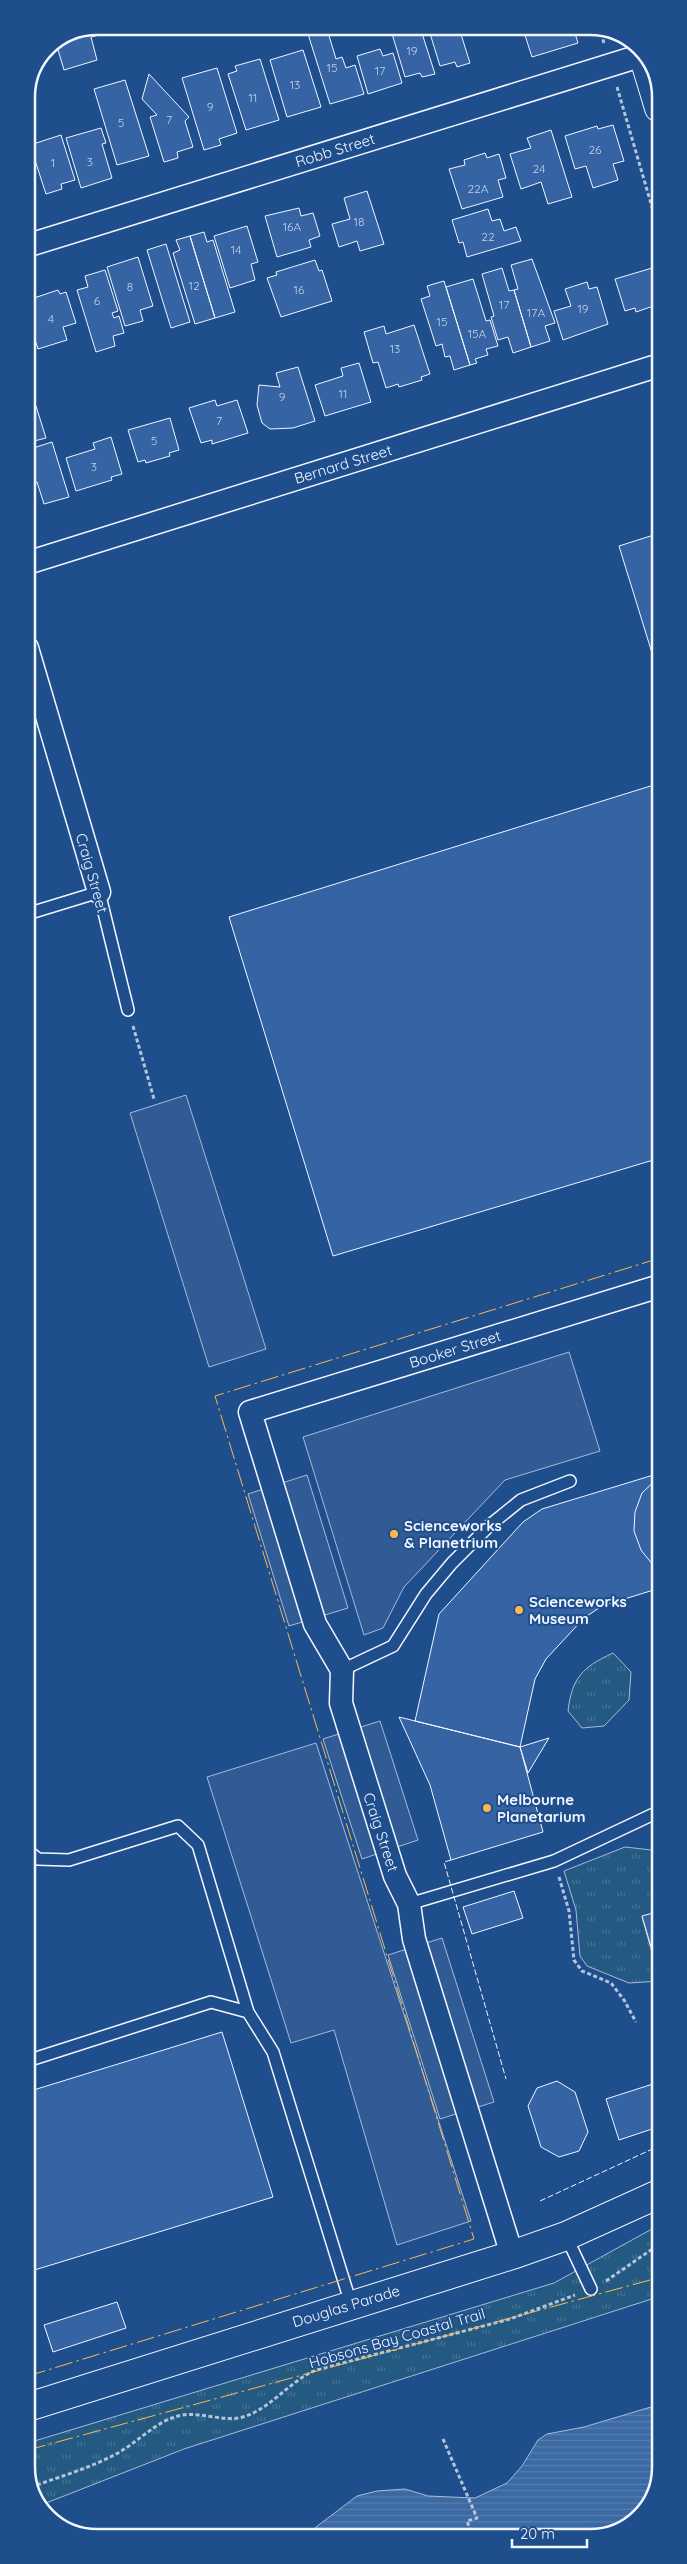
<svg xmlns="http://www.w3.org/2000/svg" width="687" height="2564" viewBox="0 0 687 2564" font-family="Quicksand,sans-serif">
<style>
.grass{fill:url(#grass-tufts);stroke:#a8bbd7}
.parking{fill:#305b95;stroke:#a8bbd7}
.water{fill:url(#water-rules);stroke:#a8bbd7}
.building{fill:#3563a3;stroke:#f2f6ff}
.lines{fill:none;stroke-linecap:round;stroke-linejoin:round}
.lane-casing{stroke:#f2f6ff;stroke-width:14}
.street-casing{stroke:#f2f6ff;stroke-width:25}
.secondary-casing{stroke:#f2f6ff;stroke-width:30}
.primary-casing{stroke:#f2f6ff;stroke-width:30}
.path{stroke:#b3c4dc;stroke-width:3;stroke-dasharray:4 2.5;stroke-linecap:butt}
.lane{stroke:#1f4e8c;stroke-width:11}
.street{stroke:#1f4e8c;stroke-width:22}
.secondary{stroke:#1f4e8c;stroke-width:28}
.primary{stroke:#1f4e8c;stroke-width:28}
.fence{stroke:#f2f6ff;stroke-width:1;stroke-dasharray:6 2.5;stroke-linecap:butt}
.power{stroke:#ffb74d;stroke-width:1;stroke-dasharray:18 4 2.5 4;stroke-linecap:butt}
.poi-dot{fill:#ffb74d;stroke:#1f4e8c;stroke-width:2}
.labels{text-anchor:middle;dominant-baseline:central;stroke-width:4;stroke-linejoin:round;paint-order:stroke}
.number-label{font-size:12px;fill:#c3d1e8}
.street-label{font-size:15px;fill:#f2f6ff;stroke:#1f4e8c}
.poi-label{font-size:15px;font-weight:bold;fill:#f2f6ff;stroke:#1f4e8c;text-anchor:start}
.rim{fill:none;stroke:#f2f6ff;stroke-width:2.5}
</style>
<defs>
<pattern id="grass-tufts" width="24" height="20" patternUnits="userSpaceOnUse" patternTransform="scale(1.25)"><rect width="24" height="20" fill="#245a82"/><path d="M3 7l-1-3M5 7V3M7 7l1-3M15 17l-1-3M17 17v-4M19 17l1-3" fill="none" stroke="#447295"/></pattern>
<pattern id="water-rules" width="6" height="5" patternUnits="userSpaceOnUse" patternTransform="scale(1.25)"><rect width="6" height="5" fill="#3b69a3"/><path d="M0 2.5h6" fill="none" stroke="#587fb1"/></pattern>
</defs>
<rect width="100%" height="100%" fill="#1f4e8c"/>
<path class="grass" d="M 613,1653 L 631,1672 L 629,1700 L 604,1726 L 582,1728 L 568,1711 C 572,1677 583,1667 613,1653 Z
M 660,1725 L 660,1777 L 656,1747 Z
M 625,1847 L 660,1851 L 660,1911 L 642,1917 L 660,1981 L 629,1983 L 587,1966 L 580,1956 L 576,1910 L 564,1871 Z
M 661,2224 L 661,2296 L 184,2449 L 41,2505 L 28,2481 L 28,2443 L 554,2283 Z"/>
<path class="parking" d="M 186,1095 L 266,1349 L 209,1367 L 130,1113 Z
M 569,1352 L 600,1451 L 505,1480 L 404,1587 L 383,1628 L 364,1635 L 303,1437 Z
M 307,1475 L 348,1608 L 289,1626 L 248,1494 Z
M 380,1721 L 418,1840 L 362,1859 L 323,1739 Z
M 316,1743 L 471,2221 L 397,2245 L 334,2030 L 291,2043 L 207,1777 Z
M 442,1938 L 494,2102 L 440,2119 L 388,1955 Z"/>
<path class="water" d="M 661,2404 L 661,2468 L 646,2510 L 604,2536 L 311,2537 L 316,2527 L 357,2496 L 377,2491 L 405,2489 L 428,2496 L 475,2498 L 507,2483 L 522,2466 L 538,2440 L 547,2434 L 584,2427 Z"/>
<path class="building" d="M 97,26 L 99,35 L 91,37 L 97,60 L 64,70 L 56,43 Z
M 390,27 L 420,27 L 435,74 L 422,77 L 420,73 L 405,77 Z
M 428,27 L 473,27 L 460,31 L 470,63 L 457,67 L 455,62 L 440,66 Z
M 529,27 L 578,27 L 579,29 L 574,30 L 578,43 L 532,57 L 523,29 Z
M 327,29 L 336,59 L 342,57 L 346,68 L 355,65 L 364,94 L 330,104 L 308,34 Z
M 380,49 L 383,56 L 393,53 L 402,83 L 368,94 L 357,56 Z
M 303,50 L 321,107 L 287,117 L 270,60 Z
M 260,59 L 279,120 L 246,130 L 228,74 L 237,71 L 235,66 Z
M 217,68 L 237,133 L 219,139 L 221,145 L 204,150 L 182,78 Z
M 149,74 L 189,117 L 185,121 L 193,147 L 177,152 L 178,158 L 164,162 L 150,117 L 157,115 L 142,99 Z
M 125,80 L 149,156 L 117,165 L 94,89 Z
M 613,125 L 624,161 L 613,164 L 618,180 L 593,188 L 586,166 L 575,169 L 565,136 L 597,126 L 598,129 Z
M 101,128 L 106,143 L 102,144 L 112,178 L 81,188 L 66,138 Z
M 551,130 L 572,197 L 548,204 L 541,182 L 521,189 L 510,154 L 531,148 L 527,138 Z
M 61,135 L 75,180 L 61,184 L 62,189 L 46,194 L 30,145 Z
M 485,153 L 487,158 L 499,154 L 506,178 L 498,180 L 503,197 L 462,209 L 449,169 L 465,165 L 464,160 Z
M 367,191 L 384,244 L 360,251 L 357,241 L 339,247 L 332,224 L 350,219 L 344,198 Z
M 299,208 L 301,216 L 313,213 L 320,236 L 309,240 L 311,247 L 277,257 L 265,216 Z
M 488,209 L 492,221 L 500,219 L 504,231 L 516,227 L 521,241 L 467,257 L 463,242 L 459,243 L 452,220 Z
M 247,226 L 258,262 L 251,264 L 255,280 L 230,288 L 214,236 Z
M 204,232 L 207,242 L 213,240 L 235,312 L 215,318 L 190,236 Z
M 190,236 L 215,318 L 195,324 L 173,253 L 180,250 L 176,240 Z
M 166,244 L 190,322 L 171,328 L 147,250 Z
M 138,257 L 153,306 L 140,310 L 143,321 L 125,326 L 107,267 Z
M 532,259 L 555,323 L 545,326 L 550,341 L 531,347 L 514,290 L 518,289 L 511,265 Z
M 315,260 L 319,271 L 322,270 L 332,301 L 281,317 L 267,278 L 277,275 L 276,272 Z
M 659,266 L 659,304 L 636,312 L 635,308 L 625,311 L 615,279 Z
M 502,268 L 509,291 L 514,290 L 531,347 L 513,353 L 508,337 L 498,340 L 491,317 L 494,316 L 482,274 Z
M 105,270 L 118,311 L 112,313 L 114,318 L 119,316 L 124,333 L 113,336 L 115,346 L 96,352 L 77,290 L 88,287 L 85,276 Z
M 473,279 L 486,321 L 490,320 L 498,346 L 486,349 L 488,355 L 475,359 L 477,363 L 470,365 L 446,287 Z
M 444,281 L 470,365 L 454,370 L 450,356 L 445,357 L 442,344 L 436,346 L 421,299 L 430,296 L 427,286 Z
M 587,282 L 589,289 L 597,287 L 608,324 L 563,340 L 554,311 L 571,306 L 565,289 Z
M 58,290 L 60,294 L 66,292 L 76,323 L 63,327 L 67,340 L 38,349 L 26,312 L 26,304 L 35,301 L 34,298 Z
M 414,325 L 430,374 L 421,377 L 422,380 L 399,387 L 398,384 L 386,388 L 378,362 L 373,363 L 364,332 L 384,326 L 386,334 Z
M 359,363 L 371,402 L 325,416 L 315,385 L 343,376 L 341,368 Z
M 298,367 L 315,421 L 293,428 L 270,429 L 262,423 L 257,405 L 259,385 L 280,387 L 276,373 Z
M 215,400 L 217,406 L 237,400 L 248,433 L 212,444 L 212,440 L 201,443 L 189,408 Z
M 36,406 L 46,438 L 26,443 L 26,409 Z
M 170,418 L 179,450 L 169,453 L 170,456 L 146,463 L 145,460 L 138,462 L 128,430 Z
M 111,437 L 122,474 L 111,477 L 112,480 L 76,491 L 66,458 L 95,449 L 93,443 Z
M 52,442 L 69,497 L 44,504 L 37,482 L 26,485 L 26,461 L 31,460 L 27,450 Z
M 660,533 L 660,679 L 619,546 Z
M 657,784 L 660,793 L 660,1158 L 333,1256 L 229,917 Z
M 660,1473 L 660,1588 L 602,1606 L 584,1618 L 546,1659 L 535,1679 L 520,1747 L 415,1721 L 439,1614 L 523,1522 L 542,1509 Z
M 660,1476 L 660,1570 L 653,1565 L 641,1550 L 634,1531 L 635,1512 L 642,1493 Z
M 399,1717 L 520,1747 L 543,1832 L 451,1860 L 430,1785 Z
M 549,1738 L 528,1773 L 520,1747 Z
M 514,1891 L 523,1918 L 472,1934 L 463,1907 Z
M 660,1911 L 660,1977 L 642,1916 Z
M 222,2032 L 273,2197 L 28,2272 L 27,2092 Z
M 557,2081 L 575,2092 L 588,2132 L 579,2151 L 559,2157 L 541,2147 L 528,2106 L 537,2088 Z
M 653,2084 L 661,2107 L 661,2126 L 619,2140 L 606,2099 Z
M 117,2302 L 126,2328 L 53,2352 L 44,2325 Z"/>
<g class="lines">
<defs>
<path id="lane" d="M 27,914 L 99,892 L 128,1010
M 342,1670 L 393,1646 L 426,1594 L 452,1563 L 490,1525 L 521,1500 L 570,1481
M 27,1850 L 38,1859 L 69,1860 L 178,1826 L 198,1845 L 248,2012
M 409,1904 L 554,1861 L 660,1811
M 27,2061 L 211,2002 L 248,2012 L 273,2052 L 351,2304
M 566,2236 L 591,2289"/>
<path id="street" d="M 26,246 L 643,55
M 27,563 L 660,365
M 27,648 L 99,892
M 512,2255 L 414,1939 L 409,1904 L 395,1876 L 341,1703 L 342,1670 L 315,1624 L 250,1412 L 660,1286"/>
<path id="secondary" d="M 643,55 L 659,108"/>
<path id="primary" d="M 28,2407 L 512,2255 L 566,2236 L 661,2193"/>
</defs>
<use href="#lane" class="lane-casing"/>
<use href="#street" class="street-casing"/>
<use href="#secondary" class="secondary-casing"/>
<use href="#primary" class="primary-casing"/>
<path class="path" d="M 599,27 L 604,43
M 617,87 L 659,231
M 133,1026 L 154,1099
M 559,1877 L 569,1911 L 574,1960 L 582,1971 L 611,1983 L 624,2000 L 636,2022
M 606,2281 L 661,2243
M 443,2439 L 477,2518 L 467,2521 L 473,2537
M 31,2487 C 59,2477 90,2468 116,2454 C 137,2443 155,2422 178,2416 C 200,2410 225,2424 246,2416 C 272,2407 290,2381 316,2370 L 510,2319 L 575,2295"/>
<use href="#lane" class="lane"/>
<use href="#street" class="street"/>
<use href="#secondary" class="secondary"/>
<use href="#primary" class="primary"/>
<path class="fence" d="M 451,1860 L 444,1862 L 506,2079
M 540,2201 L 661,2145"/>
<path class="power" d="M 28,2376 L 474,2239 L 215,1396 L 660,1258
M 28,2450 L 661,2277"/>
</g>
<g class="poi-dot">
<circle cx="394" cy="1534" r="5"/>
<circle cx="519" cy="1610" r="5"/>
<circle cx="487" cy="1808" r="5"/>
</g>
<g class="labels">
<g class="number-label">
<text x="412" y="50">19</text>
<text x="332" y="67">15</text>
<text x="380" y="70">17</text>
<text x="295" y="84">13</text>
<text x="253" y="97">11</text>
<text x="210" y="106">9</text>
<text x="169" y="119">7</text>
<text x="121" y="122">5</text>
<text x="595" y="149">26</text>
<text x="90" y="161">3</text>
<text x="53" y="162">1</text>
<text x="539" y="168">24</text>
<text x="478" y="188">22A</text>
<text x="359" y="221">18</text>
<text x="292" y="226">16A</text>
<text x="488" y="236">22</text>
<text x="236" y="249">14</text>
<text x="194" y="285">12</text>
<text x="130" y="286">8</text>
<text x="299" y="289">16</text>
<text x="97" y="300">6</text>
<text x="504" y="304">17</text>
<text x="583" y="308">19</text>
<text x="536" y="312">17A</text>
<text x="51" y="318">4</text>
<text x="442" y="321">15</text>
<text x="477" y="333">15A</text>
<text x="395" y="348">13</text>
<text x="343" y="393">11</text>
<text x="282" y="396">9</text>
<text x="219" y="420">7</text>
<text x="154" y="440">5</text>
<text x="94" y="466">3</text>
</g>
<g class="street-label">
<text transform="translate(335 150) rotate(-17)">Robb Street</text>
<text transform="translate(343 464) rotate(-17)">Bernard Street</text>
<text transform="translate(92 873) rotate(74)">Craig Street</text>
<text transform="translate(455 1349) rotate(-17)">Booker Street</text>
<text transform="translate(381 1832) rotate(72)">Craig Street</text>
<text transform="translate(346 2306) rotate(-17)">Douglas Parade</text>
<text transform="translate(397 2338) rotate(-16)">Hobsons Bay Coastal Trail</text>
</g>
<g class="poi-label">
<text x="404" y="1525">Scienceworks<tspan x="404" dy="17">&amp; Planetrium</tspan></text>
<text x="529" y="1601">Scienceworks<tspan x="529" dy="17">Museum</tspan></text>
<text x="497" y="1799">Melbourne<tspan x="497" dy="17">Planetarium</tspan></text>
</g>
</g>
<path d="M0 0H687V2564H0ZM97 35H590A62 62 0 0 1 652 97V2467A62 62 0 0 1 590 2529H97A62 62 0 0 1 35 2467V97A62 62 0 0 1 97 35Z" fill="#1f4e8c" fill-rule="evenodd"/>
<path class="rim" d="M97 35H590A62 62 0 0 1 652 97V2467A62 62 0 0 1 590 2529H97A62 62 0 0 1 35 2467V97A62 62 0 0 1 97 35Z"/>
<path d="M512 2539v8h75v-8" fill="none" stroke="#f2f6ff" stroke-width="2.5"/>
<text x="520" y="2539" font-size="15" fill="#f2f6ff" stroke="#1f4e8c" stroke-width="4" paint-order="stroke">20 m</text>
</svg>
